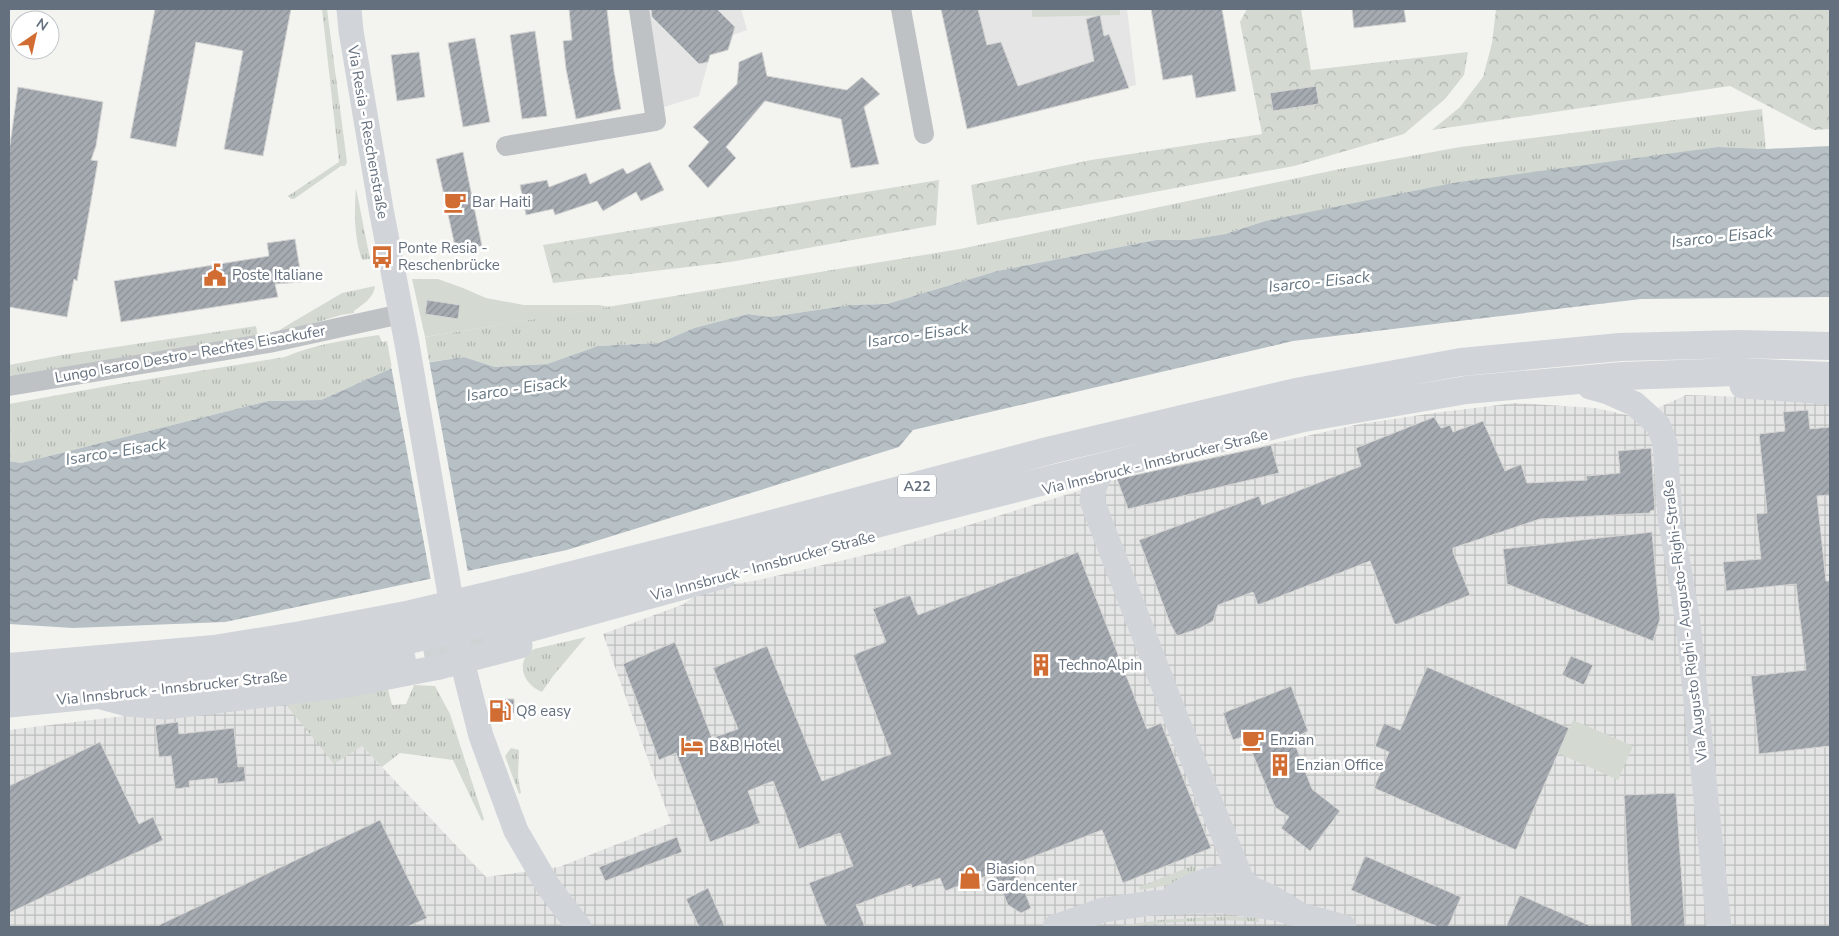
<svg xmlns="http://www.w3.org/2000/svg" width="1839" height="936" viewBox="0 0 1839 936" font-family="'Nunito Sans',sans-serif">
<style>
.built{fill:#e4e5e4}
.industrial{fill:url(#industrial-grid)}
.grass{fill:url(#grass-tufts)}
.forest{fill:url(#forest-crowns)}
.garden{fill:#d4dad2}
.water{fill:url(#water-waves)}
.pier{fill:#f3f4f0}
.building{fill:url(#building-hatch);stroke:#d5d5d3}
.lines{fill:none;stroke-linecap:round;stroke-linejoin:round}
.major-tunnel{stroke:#d0d3d4;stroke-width:25;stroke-dasharray:25 12;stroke-linecap:butt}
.minor{stroke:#bfc2c5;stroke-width:20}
.major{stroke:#d1d4d9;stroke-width:25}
.highway{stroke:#d1d4d9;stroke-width:28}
.labels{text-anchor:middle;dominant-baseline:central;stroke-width:5;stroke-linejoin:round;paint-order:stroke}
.shield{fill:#fff;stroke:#939ba5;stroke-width:1}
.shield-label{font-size:14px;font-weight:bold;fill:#65707e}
.street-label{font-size:15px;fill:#65707e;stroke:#fff}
.poi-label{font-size:15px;fill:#65707e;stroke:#fff;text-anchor:start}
.water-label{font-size:16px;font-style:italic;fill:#667782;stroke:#fff}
</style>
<defs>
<pattern id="industrial-grid" width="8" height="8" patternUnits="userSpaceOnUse" patternTransform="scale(1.25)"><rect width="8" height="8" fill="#e4e5e4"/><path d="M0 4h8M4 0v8" fill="none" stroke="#bcbebe"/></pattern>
<pattern id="grass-tufts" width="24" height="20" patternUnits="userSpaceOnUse" patternTransform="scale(1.25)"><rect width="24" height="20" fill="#d4dad2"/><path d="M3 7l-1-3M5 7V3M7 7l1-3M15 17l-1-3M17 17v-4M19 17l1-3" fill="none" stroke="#b0b5b0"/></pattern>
<pattern id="forest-crowns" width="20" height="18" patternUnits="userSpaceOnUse" patternTransform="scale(1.25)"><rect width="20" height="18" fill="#d4dad2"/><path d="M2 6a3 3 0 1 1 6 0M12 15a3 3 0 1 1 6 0" fill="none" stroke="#b0b5b0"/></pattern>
<pattern id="water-waves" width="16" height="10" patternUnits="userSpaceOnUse" patternTransform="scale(1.25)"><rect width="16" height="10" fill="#b7c0c5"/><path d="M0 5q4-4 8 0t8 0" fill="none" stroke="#98a0a5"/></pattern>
<pattern id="building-hatch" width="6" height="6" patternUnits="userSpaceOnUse" patternTransform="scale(1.25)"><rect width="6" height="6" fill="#a6abb2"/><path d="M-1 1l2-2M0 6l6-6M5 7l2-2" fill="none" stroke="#8b9096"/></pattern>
</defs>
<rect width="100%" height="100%" fill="#f3f4f0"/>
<path class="built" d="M 648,9 L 741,9 L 747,30 L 733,35 L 728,50 L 710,55 L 699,96 L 661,108 Z
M 941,9 L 1127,9 L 1136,85 L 967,129 Z"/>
<path class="industrial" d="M 1686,395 L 1830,400 L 1830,927 L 9,927 L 9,730 L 157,712 L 283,701 L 362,746 L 486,877 L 559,867 L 671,823 L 603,634 L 684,604 L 705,588 L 754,581 L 891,549 L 1117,479 L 1360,424 L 1434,413 L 1515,403 L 1595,408 L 1632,416 L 1660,407 Z"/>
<path class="grass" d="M 322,9 L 327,9 L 347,162 L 345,166 L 341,166 L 294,199 L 291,199 L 288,196 L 339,162 Z
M 1762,109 L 1766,149 L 1718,147 L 1265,221 L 1225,234 L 1188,240 L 1156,240 L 997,271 L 887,304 L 850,305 L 770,317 L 748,314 L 694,328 L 659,343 L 598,346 L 547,364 L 495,367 L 464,357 L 429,362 L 425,337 L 960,249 L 1340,169 L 1460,147 Z
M 356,188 L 370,259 L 362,260 C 354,236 354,213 356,188 Z
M 375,286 C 374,298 363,304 354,311 L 354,313 L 341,315 L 277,334 L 281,329 L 342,293 Z
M 256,326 L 258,337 L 9,376 L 9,365 L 62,355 Z
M 379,335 L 382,342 L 387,341 L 392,368 L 321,400 L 268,401 L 21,463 L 9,461 L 9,404 L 113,385 L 285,357 C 315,344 346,340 379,335 Z
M 586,637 L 553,676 L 542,692 C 523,685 514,661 534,649 Z
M 414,685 L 435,686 L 450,714 L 484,819 L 482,821 L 453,760 L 400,753 L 382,767 L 362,746 L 334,764 L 283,701 L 388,689 L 392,705 L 406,704 Z
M 511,748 L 519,750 L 518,777 L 521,793 L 519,794 L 505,756 Z
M 1194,865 L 1198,874 L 1185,882 L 1140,890 L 1139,887 Z
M 1232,916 L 1259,918 L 1259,922 C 1227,919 1196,921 1164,923 C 1147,924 1130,927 1113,927 L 1160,920 Z"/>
<path class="forest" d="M 1247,9 L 1301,9 L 1311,70 L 1468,52 L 1464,75 L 1445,99 L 1404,134 L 1294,166 L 977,225 L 971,185 L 1091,160 L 1262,134 L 1240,22 Z
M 1496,9 L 1830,9 L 1830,129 L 1814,130 L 1730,86 L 1432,130 L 1460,107 L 1483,77 L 1492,43 Z
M 939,180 L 936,225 L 730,262 L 553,283 L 543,245 Z"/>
<path class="garden" d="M 1032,9 L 1120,9 L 1120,15 L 1032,17 Z
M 412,279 L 438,279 L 463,288 L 486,298 L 524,305 L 599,305 L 610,307 L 425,337 Z
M 1573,720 L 1633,746 L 1618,780 L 1558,753 Z"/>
<path class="water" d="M 1830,146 L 1830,297 L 1641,299 L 1293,341 L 913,430 L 899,447 L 567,550 L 225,622 L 73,628 L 9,624 L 9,461 L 21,463 L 268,401 L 321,400 L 392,368 L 464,357 L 495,367 L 547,364 L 598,346 L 659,343 L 694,328 L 748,314 L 770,317 L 850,305 L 887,304 L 997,271 L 1156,240 L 1188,240 L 1225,234 L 1265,221 L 1453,183 L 1718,147 L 1766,149 Z"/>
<path class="pier" d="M 429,360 L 468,573 L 431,581 L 391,366 Z"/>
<path class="building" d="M 155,9 L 291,9 L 263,156 L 224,149 L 243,51 L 196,42 L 176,147 L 130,138 Z
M 569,9 L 607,9 L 614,71 L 621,109 L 576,119 L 566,69 L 563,41 L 572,40 Z
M 651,9 L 717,9 L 735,27 L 728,50 L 710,55 L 708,62 L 699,64 L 652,17 Z
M 941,9 L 978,9 L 987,45 L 1001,42 L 1018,86 L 1094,61 L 1086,19 L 1100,15 L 1104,36 L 1109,34 L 1129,88 L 967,129 Z
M 1151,9 L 1222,9 L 1236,91 L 1196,98 L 1192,75 L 1163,80 Z
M 1352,9 L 1404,9 L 1406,22 L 1354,28 Z
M 535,31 L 547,116 L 522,119 L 510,35 Z
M 475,38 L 490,122 L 463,127 L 448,43 Z
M 419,52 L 425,97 L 397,101 L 391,55 Z
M 762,52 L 767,76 L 847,90 L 862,77 L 880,94 L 864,107 L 879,164 L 851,168 L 841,119 L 765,101 L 726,147 L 736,158 L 708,188 L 688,166 L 709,142 L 693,127 L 737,84 L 739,62 Z
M 1316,86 L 1319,104 L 1273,111 L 1270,93 Z
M 18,87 L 103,102 L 96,146 L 91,160 L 98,161 L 77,281 L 74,279 L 67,317 L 9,307 L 9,152 Z
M 463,152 L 482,246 L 456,251 L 436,159 Z
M 650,162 L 664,190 L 641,201 L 636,192 L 603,211 L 597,201 L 555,215 L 553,209 L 526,215 L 520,185 L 547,180 L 549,187 L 586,173 L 590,184 L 623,168 L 627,174 Z
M 295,239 L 302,282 L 275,284 L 278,297 L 121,322 L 114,281 L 269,256 L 267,243 Z
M 427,300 L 460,305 L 458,319 L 425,314 Z
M 1808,410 L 1810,429 L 1830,427 L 1830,495 L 1817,496 L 1826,581 L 1830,581 L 1830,746 L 1759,754 L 1751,676 L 1806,670 L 1796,584 L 1726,591 L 1723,562 L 1761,559 L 1756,514 L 1767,513 L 1759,434 L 1785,431 L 1783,412 Z
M 1434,417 L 1441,428 L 1450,425 L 1453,432 L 1483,421 L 1505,471 L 1521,464 L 1527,483 L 1587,480 L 1586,476 L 1620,473 L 1618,451 L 1651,448 L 1655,510 L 1650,511 L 1650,513 L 1540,519 L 1453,548 L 1453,552 L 1470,595 L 1395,625 L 1370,561 L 1258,605 L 1253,592 L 1218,605 L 1213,621 L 1200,628 L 1177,636 L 1170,623 L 1139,540 L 1259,496 L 1262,505 L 1361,466 L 1356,448 Z
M 1271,445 L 1279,473 L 1128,509 L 1117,479 Z
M 1652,532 L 1660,619 L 1653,641 L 1507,584 L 1503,549 Z
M 1078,552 L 1147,729 L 1161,723 L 1211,848 L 1123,883 L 1102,830 L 1014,864 L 1031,908 L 1021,913 L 1008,905 L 994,873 L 945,891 L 940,878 L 912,888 L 911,884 L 856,905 L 865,927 L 826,927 L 809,883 L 853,866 L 840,833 L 799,849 L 773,781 L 748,791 L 760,823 L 710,842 L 676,753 L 659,760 L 623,664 L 675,642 L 712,738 L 738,729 L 713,668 L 767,646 L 822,781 L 891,754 L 853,655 L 886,642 L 873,609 L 910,595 L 918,615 Z
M 1571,656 L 1593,665 L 1584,685 L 1562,675 Z
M 1427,667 L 1569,728 L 1516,850 L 1374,788 L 1389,752 L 1375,746 L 1384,723 L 1400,730 Z
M 1291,686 L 1308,731 L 1293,739 L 1312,789 L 1340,811 L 1310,851 L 1281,828 L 1289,817 L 1275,807 L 1245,736 L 1233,740 L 1223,713 Z
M 497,699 L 514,699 L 514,713 L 497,713 Z
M 178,722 L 179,734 L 234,728 L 238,767 L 244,766 L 246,781 L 218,784 L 217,778 L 189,781 L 190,787 L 175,789 L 171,756 L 159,757 L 155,725 Z
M 100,742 L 139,824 L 153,817 L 163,840 L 9,913 L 9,786 Z
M 1676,793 L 1685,927 L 1631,927 L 1624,795 Z
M 380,820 L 427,918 L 407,927 L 155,927 Z
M 677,837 L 682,852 L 605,881 L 599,867 Z
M 1365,856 L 1461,897 L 1448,927 L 1438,927 L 1351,890 Z
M 708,888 L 725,927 L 699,927 L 686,899 Z
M 1520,895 L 1593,927 L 1506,927 Z"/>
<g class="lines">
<path class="major-tunnel" d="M 424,654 L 495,639"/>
<path class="minor" d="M 901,9 L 924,134
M 506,146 L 656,121 L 639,9
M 9,386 L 269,343 L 401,314"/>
<path class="major" d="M 349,9 L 351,31 L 381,209 L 407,344 L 460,653 L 481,736 L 516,831 L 548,886 L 579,927
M 1742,386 L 1830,392
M 1590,387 L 1608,392 L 1635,404 L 1658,425 L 1665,443 L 1670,517 L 1688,622 L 1719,927
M 1100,475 L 1094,488 L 1092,501 L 1178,723 L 1241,878 L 1252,889 L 1269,896 L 1299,914
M 495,639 L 724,576
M 275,677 L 403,658
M 97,696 L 127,704 L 166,707 L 347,685 L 440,667 L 520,646
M 9,705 L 101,696
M 1172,898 C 1191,884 1218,874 1241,878
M 1055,927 L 1103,910 L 1152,903 L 1197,901 L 1225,901 L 1275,908 L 1344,927"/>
<path class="highway" d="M 9,667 L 214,649 L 301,635 L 406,615 L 528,586 L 726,536 L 1051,450 L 1296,392 L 1461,362 L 1620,347 L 1740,344 L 1830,346
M 9,689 L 76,685 L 216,670 L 307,657 L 408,640 L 535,611 L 1052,479 L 1304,418 L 1466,390 L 1623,376 L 1737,372 L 1830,376"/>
</g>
<defs>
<symbol id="cafe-bare" viewBox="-9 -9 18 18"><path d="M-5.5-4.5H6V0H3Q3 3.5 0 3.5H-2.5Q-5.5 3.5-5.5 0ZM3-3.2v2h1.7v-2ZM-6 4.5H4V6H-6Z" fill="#d16d33" stroke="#fff" stroke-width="2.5" paint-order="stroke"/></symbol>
<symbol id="bus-bare" viewBox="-9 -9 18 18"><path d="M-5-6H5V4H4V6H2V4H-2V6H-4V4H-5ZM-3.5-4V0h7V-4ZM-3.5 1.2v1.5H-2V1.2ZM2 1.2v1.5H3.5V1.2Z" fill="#d16d33" stroke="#fff" stroke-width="2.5" paint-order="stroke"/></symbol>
<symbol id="civic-bare" viewBox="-9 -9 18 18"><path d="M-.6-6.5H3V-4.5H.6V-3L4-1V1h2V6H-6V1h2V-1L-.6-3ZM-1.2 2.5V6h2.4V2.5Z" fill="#d16d33" stroke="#fff" stroke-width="2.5" paint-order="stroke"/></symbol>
<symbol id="building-bare" viewBox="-9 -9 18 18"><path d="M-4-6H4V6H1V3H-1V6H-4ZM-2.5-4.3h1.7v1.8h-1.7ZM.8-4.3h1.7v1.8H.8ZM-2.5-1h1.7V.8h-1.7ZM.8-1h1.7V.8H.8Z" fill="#d16d33" stroke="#fff" stroke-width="2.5" paint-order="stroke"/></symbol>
<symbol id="fuel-bare" viewBox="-9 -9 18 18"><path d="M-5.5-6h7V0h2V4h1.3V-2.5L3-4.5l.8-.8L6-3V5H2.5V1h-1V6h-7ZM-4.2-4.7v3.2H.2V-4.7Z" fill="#d16d33" stroke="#fff" stroke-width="2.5" paint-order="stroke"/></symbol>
<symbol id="hotel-bare" viewBox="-9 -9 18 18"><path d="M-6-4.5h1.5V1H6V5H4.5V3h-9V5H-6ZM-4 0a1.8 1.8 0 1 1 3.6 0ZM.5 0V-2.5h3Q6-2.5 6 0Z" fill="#d16d33" stroke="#fff" stroke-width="2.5" paint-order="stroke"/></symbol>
<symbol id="shop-bare" viewBox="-9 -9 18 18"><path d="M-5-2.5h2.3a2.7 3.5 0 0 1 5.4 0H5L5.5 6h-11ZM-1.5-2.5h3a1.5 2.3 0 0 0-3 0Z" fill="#d16d33" stroke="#fff" stroke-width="2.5" paint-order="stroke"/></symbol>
</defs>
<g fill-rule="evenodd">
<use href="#cafe-bare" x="439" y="186" width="32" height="32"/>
<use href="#bus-bare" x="366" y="241" width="32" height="32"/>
<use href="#civic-bare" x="199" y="259" width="32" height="32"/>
<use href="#building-bare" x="1025" y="649" width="32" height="32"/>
<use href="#fuel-bare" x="484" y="695" width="32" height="32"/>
<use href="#cafe-bare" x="1237" y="724" width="32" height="32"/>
<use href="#hotel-bare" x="676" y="730" width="32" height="32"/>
<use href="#building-bare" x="1264" y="749" width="32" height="32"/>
<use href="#shop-bare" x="954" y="862" width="32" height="32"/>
</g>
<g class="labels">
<rect class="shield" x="898" y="474.5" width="38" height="23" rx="4"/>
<g class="shield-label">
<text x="917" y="486">A22</text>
</g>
<g class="street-label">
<text transform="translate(368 132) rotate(80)">Via Resia - Reschenstraße</text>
<text transform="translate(190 354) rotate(-10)">Lungo Isarco Destro - Rechtes Eisackufer</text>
<text transform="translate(1155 462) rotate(-14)">Via Innsbruck - Innsbrucker Straße</text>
<text transform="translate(763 566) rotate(-15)">Via Innsbruck - Innsbrucker Straße</text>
<text transform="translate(1685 621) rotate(-97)">Via Augusto Righi - Augusto-Righi-Straße</text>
<text transform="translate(172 688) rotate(-6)">Via Innsbruck - Innsbrucker Straße</text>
</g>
<g class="poi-label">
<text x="472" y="202">Bar Haiti</text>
<text x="398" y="248">Ponte Resia -<tspan x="398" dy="17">Reschenbrücke</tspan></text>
<text x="232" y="275">Poste Italiane</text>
<text x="1058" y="665">TechnoAlpin</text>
<text x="516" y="711">Q8 easy</text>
<text x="1270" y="740">Enzian</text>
<text x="709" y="746">B&amp;B Hotel</text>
<text x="1296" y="765">Enzian Office</text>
<text x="986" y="869">Biasion<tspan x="986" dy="17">Gardencenter</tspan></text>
</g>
<g class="water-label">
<text transform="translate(1722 237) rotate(-6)">Isarco - Eisack</text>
<text transform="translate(1319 282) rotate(-6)">Isarco - Eisack</text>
<text transform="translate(918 335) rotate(-8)">Isarco - Eisack</text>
<text transform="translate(517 389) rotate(-8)">Isarco - Eisack</text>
<text transform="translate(116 452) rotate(-9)">Isarco - Eisack</text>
</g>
</g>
<rect width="1839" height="936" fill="none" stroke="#65707e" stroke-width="20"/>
<g transform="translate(35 35) rotate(34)"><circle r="24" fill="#ffffff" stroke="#c1c6cb"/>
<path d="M0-4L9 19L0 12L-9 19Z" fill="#d16d33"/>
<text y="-8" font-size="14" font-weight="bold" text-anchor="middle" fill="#65707e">N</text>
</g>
</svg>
